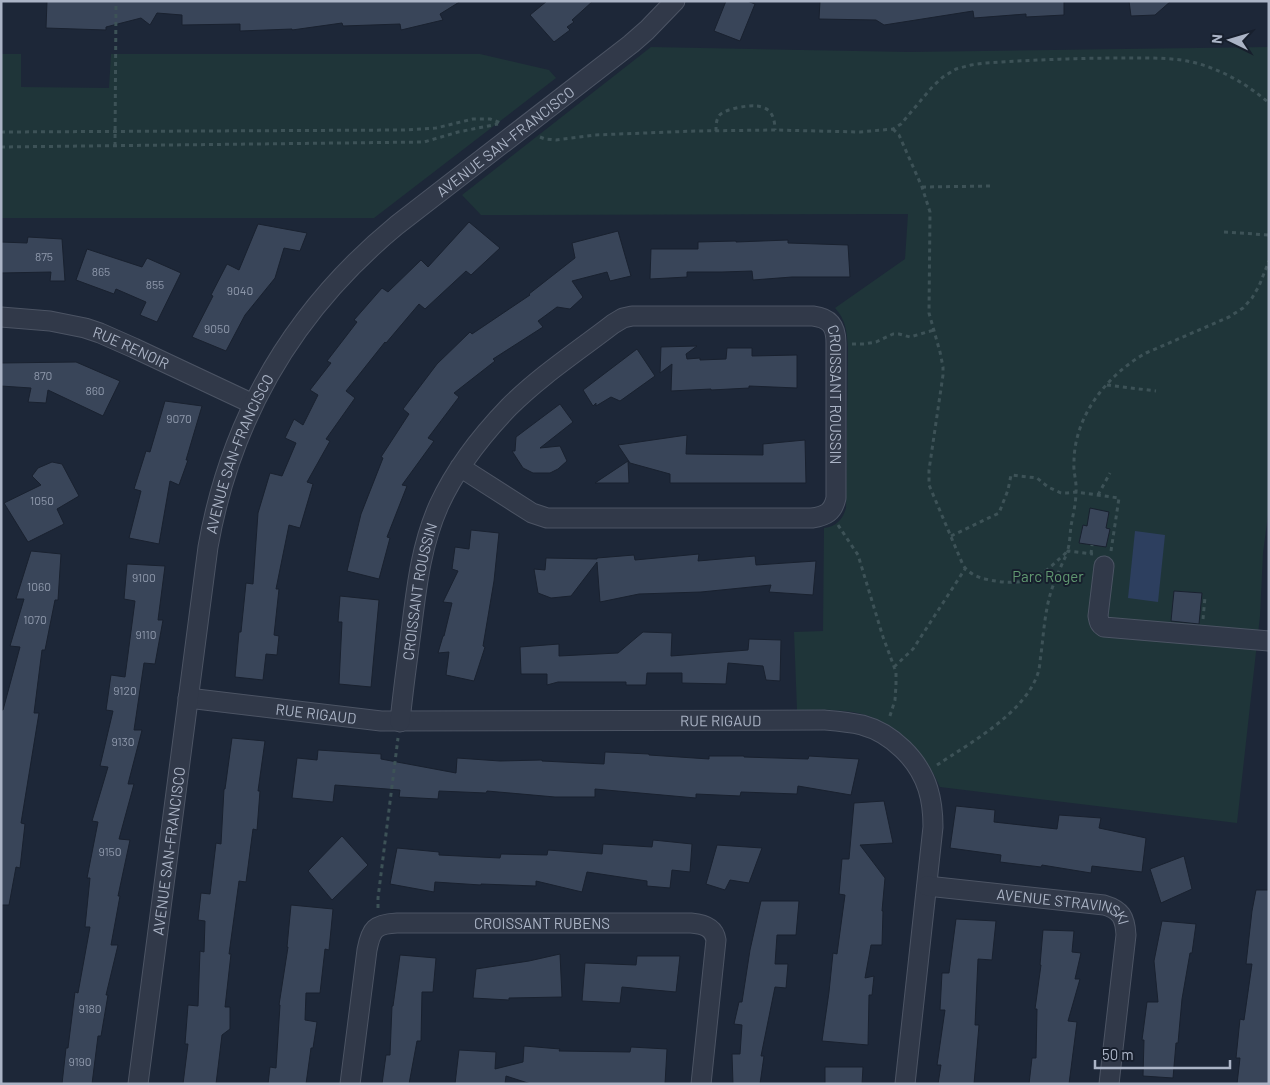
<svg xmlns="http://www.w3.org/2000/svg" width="1270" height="1085" viewBox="0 0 1270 1085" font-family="Barlow,sans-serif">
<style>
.green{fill:#1f3539}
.water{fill:#2d3f5f}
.building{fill:#394559;stroke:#19212f}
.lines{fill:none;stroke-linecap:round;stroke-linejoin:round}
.minor-casing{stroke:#4c5464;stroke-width:21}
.path{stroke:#3d5257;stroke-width:3;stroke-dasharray:4 4;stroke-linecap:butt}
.minor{stroke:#313949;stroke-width:19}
.labels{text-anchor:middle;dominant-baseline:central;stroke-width:4;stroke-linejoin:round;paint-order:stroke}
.number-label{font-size:12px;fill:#8e98ab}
.street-label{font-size:15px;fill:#abb4c6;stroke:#171f2d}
.park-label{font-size:15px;fill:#619871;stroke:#171f2d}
</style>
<rect width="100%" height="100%" fill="#1d2738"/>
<path class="green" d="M 651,47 L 909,52 L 1269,47 L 1269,507 L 1263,553 L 1260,616 L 1237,823 L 940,787 C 922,746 890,715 844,711 C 828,709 813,710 797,710 L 794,632 L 823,631 L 824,528 C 836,527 843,519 846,508 L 848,348 C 847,332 846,320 835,308 L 905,259 L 908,214 L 481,215 L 462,195 Z
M 1,54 L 21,54 L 21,87 L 109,88 L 111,54 L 480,54 L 549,70 L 556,78 L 374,218 L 1,218 Z"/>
<path class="water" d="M 1135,531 L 1165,535 L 1158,602 L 1128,598 Z"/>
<path class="building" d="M 47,1 L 461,1 L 440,14 L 443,20 L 401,30 L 400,24 L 343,26 L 342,23 L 292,30 L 292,29 L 240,31 L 240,24 L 182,25 L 182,15 L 157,13 L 150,25 L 141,18 L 106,27 L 106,30 L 46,28 Z
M 547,1 L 593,1 L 572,20 L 574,22 L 567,27 L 570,30 L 554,42 L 530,15 Z
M 726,1 L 747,1 L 755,4 L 740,41 L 714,31 Z
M 820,1 L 1064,1 L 1064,15 L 1026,17 L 1026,14 L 974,18 L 973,11 L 884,25 L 876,20 L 819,19 Z
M 1129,1 L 1171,1 L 1155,15 L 1131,16 Z
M 469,222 L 500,248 L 471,275 L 466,271 L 425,309 L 419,304 L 386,343 L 385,342 L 346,391 L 355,398 L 326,439 L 330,441 L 307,482 L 313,484 L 300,528 L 289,525 L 276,589 L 279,589 L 274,635 L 279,636 L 277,655 L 266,654 L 263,680 L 235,677 L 239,632 L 241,632 L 246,583 L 253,584 L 258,513 L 270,473 L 282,476 L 296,443 L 285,438 L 294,419 L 303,425 L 318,395 L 310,390 L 331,363 L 327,361 L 357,322 L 354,320 L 382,288 L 388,292 L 421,260 L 428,267 Z
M 258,224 L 307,233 L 300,251 L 284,248 L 275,278 L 245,315 L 226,351 L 192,337 L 213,296 L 211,295 L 227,264 L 239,270 Z
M 618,231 L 631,276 L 610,281 L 607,272 L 572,281 L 583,297 L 570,309 L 557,307 L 538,321 L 543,327 L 493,359 L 495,361 L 454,393 L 459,397 L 428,438 L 434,441 L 402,485 L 407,486 L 387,537 L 390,538 L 379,579 L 347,571 L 361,514 L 383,458 L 381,457 L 409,414 L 403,409 L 437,364 L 470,332 L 472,334 L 530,295 L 529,294 L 575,258 L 572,243 Z
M 28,237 L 62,239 L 65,281 L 50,281 L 51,272 L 1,273 L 1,242 L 27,243 Z
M 788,240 L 788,243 L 848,245 L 850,277 L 792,277 L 753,280 L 752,271 L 722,272 L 687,272 L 687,277 L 650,279 L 651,249 L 698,249 L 698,242 L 736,241 L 736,242 Z
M 87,249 L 142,267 L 147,258 L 181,273 L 157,322 L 140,315 L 146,302 L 116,289 L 114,294 L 76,280 Z
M 697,346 L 686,354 L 687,359 L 700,358 L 700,360 L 726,359 L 727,348 L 752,348 L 752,356 L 797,355 L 797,388 L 749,386 L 749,388 L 711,390 L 711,389 L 671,391 L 672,364 L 660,373 L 661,347 Z
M 637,349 L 655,376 L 620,401 L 611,397 L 596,406 L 596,403 L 593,406 L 583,390 Z
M 76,362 L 120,381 L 103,416 L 48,390 L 46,403 L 28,402 L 31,388 L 1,386 L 1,363 Z
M 165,401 L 202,406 L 186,460 L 188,460 L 179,485 L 170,481 L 159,544 L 129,538 L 141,491 L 134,489 L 146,451 L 150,452 Z
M 560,404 L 573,422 L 540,448 L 560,446 L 567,461 L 558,469 L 550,473 L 533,473 L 523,468 L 512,451 L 515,451 L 516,437 Z
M 687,435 L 686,454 L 763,455 L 763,444 L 805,440 L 806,483 L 670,483 L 670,474 L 630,463 L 618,445 Z
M 628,461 L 629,483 L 595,483 Z
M 52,462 L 62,464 L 79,496 L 57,509 L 64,524 L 28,542 L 4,503 L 41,485 L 32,476 L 38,468 Z
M 1090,508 L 1109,512 L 1106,528 L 1110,529 L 1106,547 L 1079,543 L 1083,525 L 1087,526 Z
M 471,530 L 499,533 L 494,581 L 483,646 L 485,647 L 474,681 L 446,675 L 449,652 L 438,653 L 443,636 L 444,636 L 452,603 L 443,602 L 458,571 L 452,569 L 455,547 L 469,549 Z
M 31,551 L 61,554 L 58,600 L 55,600 L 45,650 L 42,650 L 34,713 L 39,713 L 21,823 L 25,824 L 20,868 L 16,867 L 9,905 L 1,905 L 1,710 L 3,710 L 20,647 L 10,646 L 24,599 L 16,599 Z
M 699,554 L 698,561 L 755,556 L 756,565 L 816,561 L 813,595 L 769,592 L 771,585 L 701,592 L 639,594 L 600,602 L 597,562 L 571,596 L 551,598 L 538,593 L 534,569 L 545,570 L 546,558 L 597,559 L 597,558 L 634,555 L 635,560 Z
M 127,564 L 165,566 L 158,620 L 163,620 L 155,664 L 144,663 L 134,730 L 142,730 L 128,784 L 134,784 L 119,839 L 130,840 L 118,896 L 120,896 L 111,945 L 118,945 L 106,995 L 108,995 L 101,1036 L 98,1036 L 92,1084 L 62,1084 L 66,1048 L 68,1048 L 75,992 L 78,993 L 90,927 L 85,927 L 90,878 L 87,878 L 98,822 L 92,821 L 108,767 L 100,766 L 113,711 L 106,710 L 111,675 L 125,677 L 135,601 L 124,599 Z
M 1174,591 L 1202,593 L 1199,624 L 1171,621 Z
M 340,596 L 379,600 L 371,687 L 339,684 L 342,622 L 338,622 Z
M 643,632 L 672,633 L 671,656 L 748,650 L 749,639 L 781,640 L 780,681 L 766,680 L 763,666 L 728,663 L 726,684 L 682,683 L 682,673 L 647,673 L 646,685 L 626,685 L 626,682 L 558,682 L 547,685 L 547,674 L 521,674 L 520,647 L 559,644 L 559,656 L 618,653 Z
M 232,738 L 265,741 L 258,791 L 260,791 L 257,830 L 253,829 L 246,882 L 239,881 L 229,954 L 231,954 L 225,1007 L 230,1007 L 230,1029 L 222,1035 L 216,1084 L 183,1084 L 188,1044 L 185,1044 L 188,1005 L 198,1006 L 200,951 L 204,952 L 205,921 L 198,920 L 201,893 L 210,894 L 216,843 L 221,844 L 224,789 L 225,789 Z
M 318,750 L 381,754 L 381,759 L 456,773 L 457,758 L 500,761 L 542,760 L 542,761 L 604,764 L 605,752 L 649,754 L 649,755 L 709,759 L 709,756 L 744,756 L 744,757 L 808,759 L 809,756 L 859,759 L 851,795 L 798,786 L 797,794 L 741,792 L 740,796 L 696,794 L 696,798 L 595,789 L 595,797 L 555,797 L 487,791 L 486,793 L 439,791 L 438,799 L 399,797 L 400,790 L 335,785 L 333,802 L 292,798 L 297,758 L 317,760 Z
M 884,801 L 893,843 L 860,845 L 885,878 L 882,911 L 883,911 L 882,945 L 871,945 L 865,978 L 874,976 L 872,995 L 869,995 L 868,1045 L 822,1041 L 829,992 L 833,953 L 837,954 L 845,895 L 839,894 L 842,859 L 849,859 L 854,803 Z
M 956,806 L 995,810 L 994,822 L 1057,829 L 1059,815 L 1101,818 L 1099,828 L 1146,838 L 1142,872 L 1092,866 L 1091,873 L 1042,865 L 1041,867 L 1000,862 L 1001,855 L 950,848 Z
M 342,836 L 368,865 L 332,900 L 308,871 Z
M 653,840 L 692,844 L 690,872 L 672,870 L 670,888 L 647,886 L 647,881 L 587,872 L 582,892 L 536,881 L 536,886 L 481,884 L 481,885 L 435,882 L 434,892 L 390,884 L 397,848 L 439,852 L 439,855 L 500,858 L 501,854 L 547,855 L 548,850 L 602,854 L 603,844 L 652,847 Z
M 717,845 L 762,848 L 749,883 L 730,880 L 725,890 L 706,884 Z
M 1184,856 L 1192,889 L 1161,903 L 1150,869 Z
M 1256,890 L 1269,890 L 1269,1084 L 1237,1084 L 1240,1058 L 1236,1058 L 1240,1019 L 1244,1020 L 1252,964 L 1246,964 L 1252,911 Z
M 761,901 L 799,901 L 796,935 L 777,935 L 775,964 L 788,964 L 786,988 L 775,987 L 761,1056 L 764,1056 L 760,1084 L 733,1084 L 732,1054 L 740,1054 L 742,1025 L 734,1024 L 739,1002 L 742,1002 L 750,950 Z
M 291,905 L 333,909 L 329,950 L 325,949 L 320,993 L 306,993 L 305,1020 L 317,1022 L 313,1048 L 311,1048 L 306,1084 L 268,1084 L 270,1067 L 276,1068 L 280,1005 L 279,1005 L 288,947 L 287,947 Z
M 956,919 L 996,921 L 992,960 L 978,959 L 975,1025 L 979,1025 L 974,1084 L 938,1084 L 941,1065 L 937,1065 L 945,1010 L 940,1010 L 942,973 L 949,973 Z
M 1162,921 L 1196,924 L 1192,953 L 1190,953 L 1182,999 L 1178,1043 L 1176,1043 L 1173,1078 L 1143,1076 L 1144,1040 L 1142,1040 L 1147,1002 L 1158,1002 L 1154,961 Z
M 1043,930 L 1074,931 L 1072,952 L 1081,953 L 1075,979 L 1080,979 L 1068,1021 L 1077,1022 L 1069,1084 L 1029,1084 L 1032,1058 L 1036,1058 L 1037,1009 L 1035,1009 L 1041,965 L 1040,965 Z
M 560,954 L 562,997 L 509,998 L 509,1000 L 473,998 L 476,969 L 529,961 Z
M 400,955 L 436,958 L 433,992 L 422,992 L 421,1041 L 417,1041 L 409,1084 L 382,1084 L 386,1055 L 390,1055 L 392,1006 L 393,1006 Z
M 637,956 L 680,956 L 676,992 L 622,987 L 620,1003 L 582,1001 L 585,963 L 636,965 Z
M 524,1046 L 560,1049 L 559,1051 L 630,1052 L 631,1047 L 667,1049 L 665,1084 L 531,1084 L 506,1076 L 505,1084 L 455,1084 L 459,1050 L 496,1052 L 495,1069 L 523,1062 Z
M 825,1067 L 863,1067 L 862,1084 L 825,1084 Z"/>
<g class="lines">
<defs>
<g id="minor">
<path id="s1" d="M 1,317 L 50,321 L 85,328 L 100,333 L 134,348 L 253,404"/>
<path d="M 1104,566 L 1098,616 C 1099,621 1099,624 1104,627 L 1269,641"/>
<path id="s2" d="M 188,698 L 381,721 L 824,720 C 836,721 849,722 862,725 C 892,733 919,760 928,789 C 932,802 933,814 933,827 L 905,1084"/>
<path id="s3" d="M 400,722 C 403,689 408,656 412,624 C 417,583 422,543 439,505 C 456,468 481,436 509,407 C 540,376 578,351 613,324 L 623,318 L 632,316 L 813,316 C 830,318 836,326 836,343 L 836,498 C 833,512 826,516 812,518 L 547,518 L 532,513 L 460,467"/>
<path id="s4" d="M 927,886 L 1104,905 C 1121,910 1125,917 1126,935 L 1109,1084"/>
<path id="s5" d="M 138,1084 L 208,547 C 231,416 295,309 397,225 L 631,44 L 647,30 L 675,1"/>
<path id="s6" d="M 350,1084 L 367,950 C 371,929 375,924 397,923 L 691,923 C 703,924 714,927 716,940 L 701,1084"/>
</g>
</defs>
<use href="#minor" class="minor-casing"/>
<path class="path" d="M 893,129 L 899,135 L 922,187 L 930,212 L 929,313 L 940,352 L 943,367 L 943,375 L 929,470 L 929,485 L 963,565 C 968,573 977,577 985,579 C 1016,586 1035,583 1058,560 C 1061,557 1067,553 1068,549 C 1070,542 1070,533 1071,526 C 1073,515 1076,503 1076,492 C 1077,482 1073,472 1074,462 C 1074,416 1108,374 1146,353 L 1229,317 L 1243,308 L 1252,298 L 1259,286 L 1269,261
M 716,131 C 716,126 716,120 719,116 C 723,109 748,105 756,106 C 760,106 767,108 770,112 C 774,117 775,124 775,130
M 1,132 L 403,130 L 436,128 L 473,119 L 490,119 L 501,123
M 540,137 L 545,139 L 556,140 L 595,135 L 695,131 L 775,130 L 860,132 L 893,129 L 901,124 L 933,86 L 943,77 L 956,69 L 971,65 L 985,63 C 1031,60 1077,58 1123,58 C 1145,58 1169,57 1192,62 C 1221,69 1247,84 1269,103
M 115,146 L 116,1
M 1,147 L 424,142 L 458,132 L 498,124
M 922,187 L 994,186
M 1224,232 L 1269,235
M 852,344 L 864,344 L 876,342 L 893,334 L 899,334 L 910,337 L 934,330
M 1107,385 L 1156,391
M 1098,495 L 1110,473
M 838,525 L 858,555 L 883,637 L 896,672 L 896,685 L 895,700 L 889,719
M 951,536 L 999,513 L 1008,490 L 1011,475 L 1037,478 L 1048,487 L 1061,493 L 1067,493 L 1076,492 L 1119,498 L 1111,551
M 1091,554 L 1092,545
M 1203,619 L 1205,597
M 894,667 L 913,649 L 965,569
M 937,765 C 970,743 1025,713 1038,673 C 1040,667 1040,660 1041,654 C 1043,639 1044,623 1047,608 C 1051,586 1059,571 1068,551 L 1093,554
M 378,908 L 378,898 L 398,738"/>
<use href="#minor" class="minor"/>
</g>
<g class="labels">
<g class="number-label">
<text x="44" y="256">875</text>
<text x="101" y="271">865</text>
<text x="155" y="284">855</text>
<text x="240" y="290">9040</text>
<text x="217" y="328">9050</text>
<text x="43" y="375">870</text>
<text x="95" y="390">860</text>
<text x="179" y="418">9070</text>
<text x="42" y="500">1050</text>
<text x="144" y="577">9100</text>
<text x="39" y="586">1060</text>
<text x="35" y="619">1070</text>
<text x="146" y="634">9110</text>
<text x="125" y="690">9120</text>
<text x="123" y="741">9130</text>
<text x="110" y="851">9150</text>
<text x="90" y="1008">9180</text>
<text x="80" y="1061">9190</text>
</g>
<g class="street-label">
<text stroke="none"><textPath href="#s5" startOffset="1060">AVENUE SAN-FRANCISCO</textPath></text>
<text stroke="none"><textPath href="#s1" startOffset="135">RUE RENOIR</textPath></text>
<text stroke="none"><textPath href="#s3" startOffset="769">CROISSANT ROUSSIN</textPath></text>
<text stroke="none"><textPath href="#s5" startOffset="640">AVENUE SAN-FRANCISCO</textPath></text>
<text stroke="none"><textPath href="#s3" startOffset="132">CROISSANT ROUSSIN</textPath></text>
<text stroke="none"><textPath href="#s2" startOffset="129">RUE RIGAUD</textPath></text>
<text stroke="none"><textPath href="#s2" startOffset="534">RUE RIGAUD</textPath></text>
<text stroke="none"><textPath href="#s5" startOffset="235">AVENUE SAN-FRANCISCO</textPath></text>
<text stroke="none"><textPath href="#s4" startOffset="139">AVENUE STRAVINSKI</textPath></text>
<text stroke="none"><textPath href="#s6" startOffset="326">CROISSANT RUBENS</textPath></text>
</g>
<g class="park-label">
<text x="1048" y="576">Parc Roger</text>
</g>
</g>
<rect width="1270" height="1085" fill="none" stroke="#abb4c6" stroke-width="5"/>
<g transform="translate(1230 40) rotate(275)" stroke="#171f2d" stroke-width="4" paint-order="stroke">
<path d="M0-4L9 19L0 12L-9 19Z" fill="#abb4c6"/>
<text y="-8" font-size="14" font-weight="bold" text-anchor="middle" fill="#abb4c6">N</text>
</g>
<path d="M1095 1060v8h135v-8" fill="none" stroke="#abb4c6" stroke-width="2.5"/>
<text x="1102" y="1060" font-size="15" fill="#abb4c6" stroke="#171f2d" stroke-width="4" paint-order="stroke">50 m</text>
</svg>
